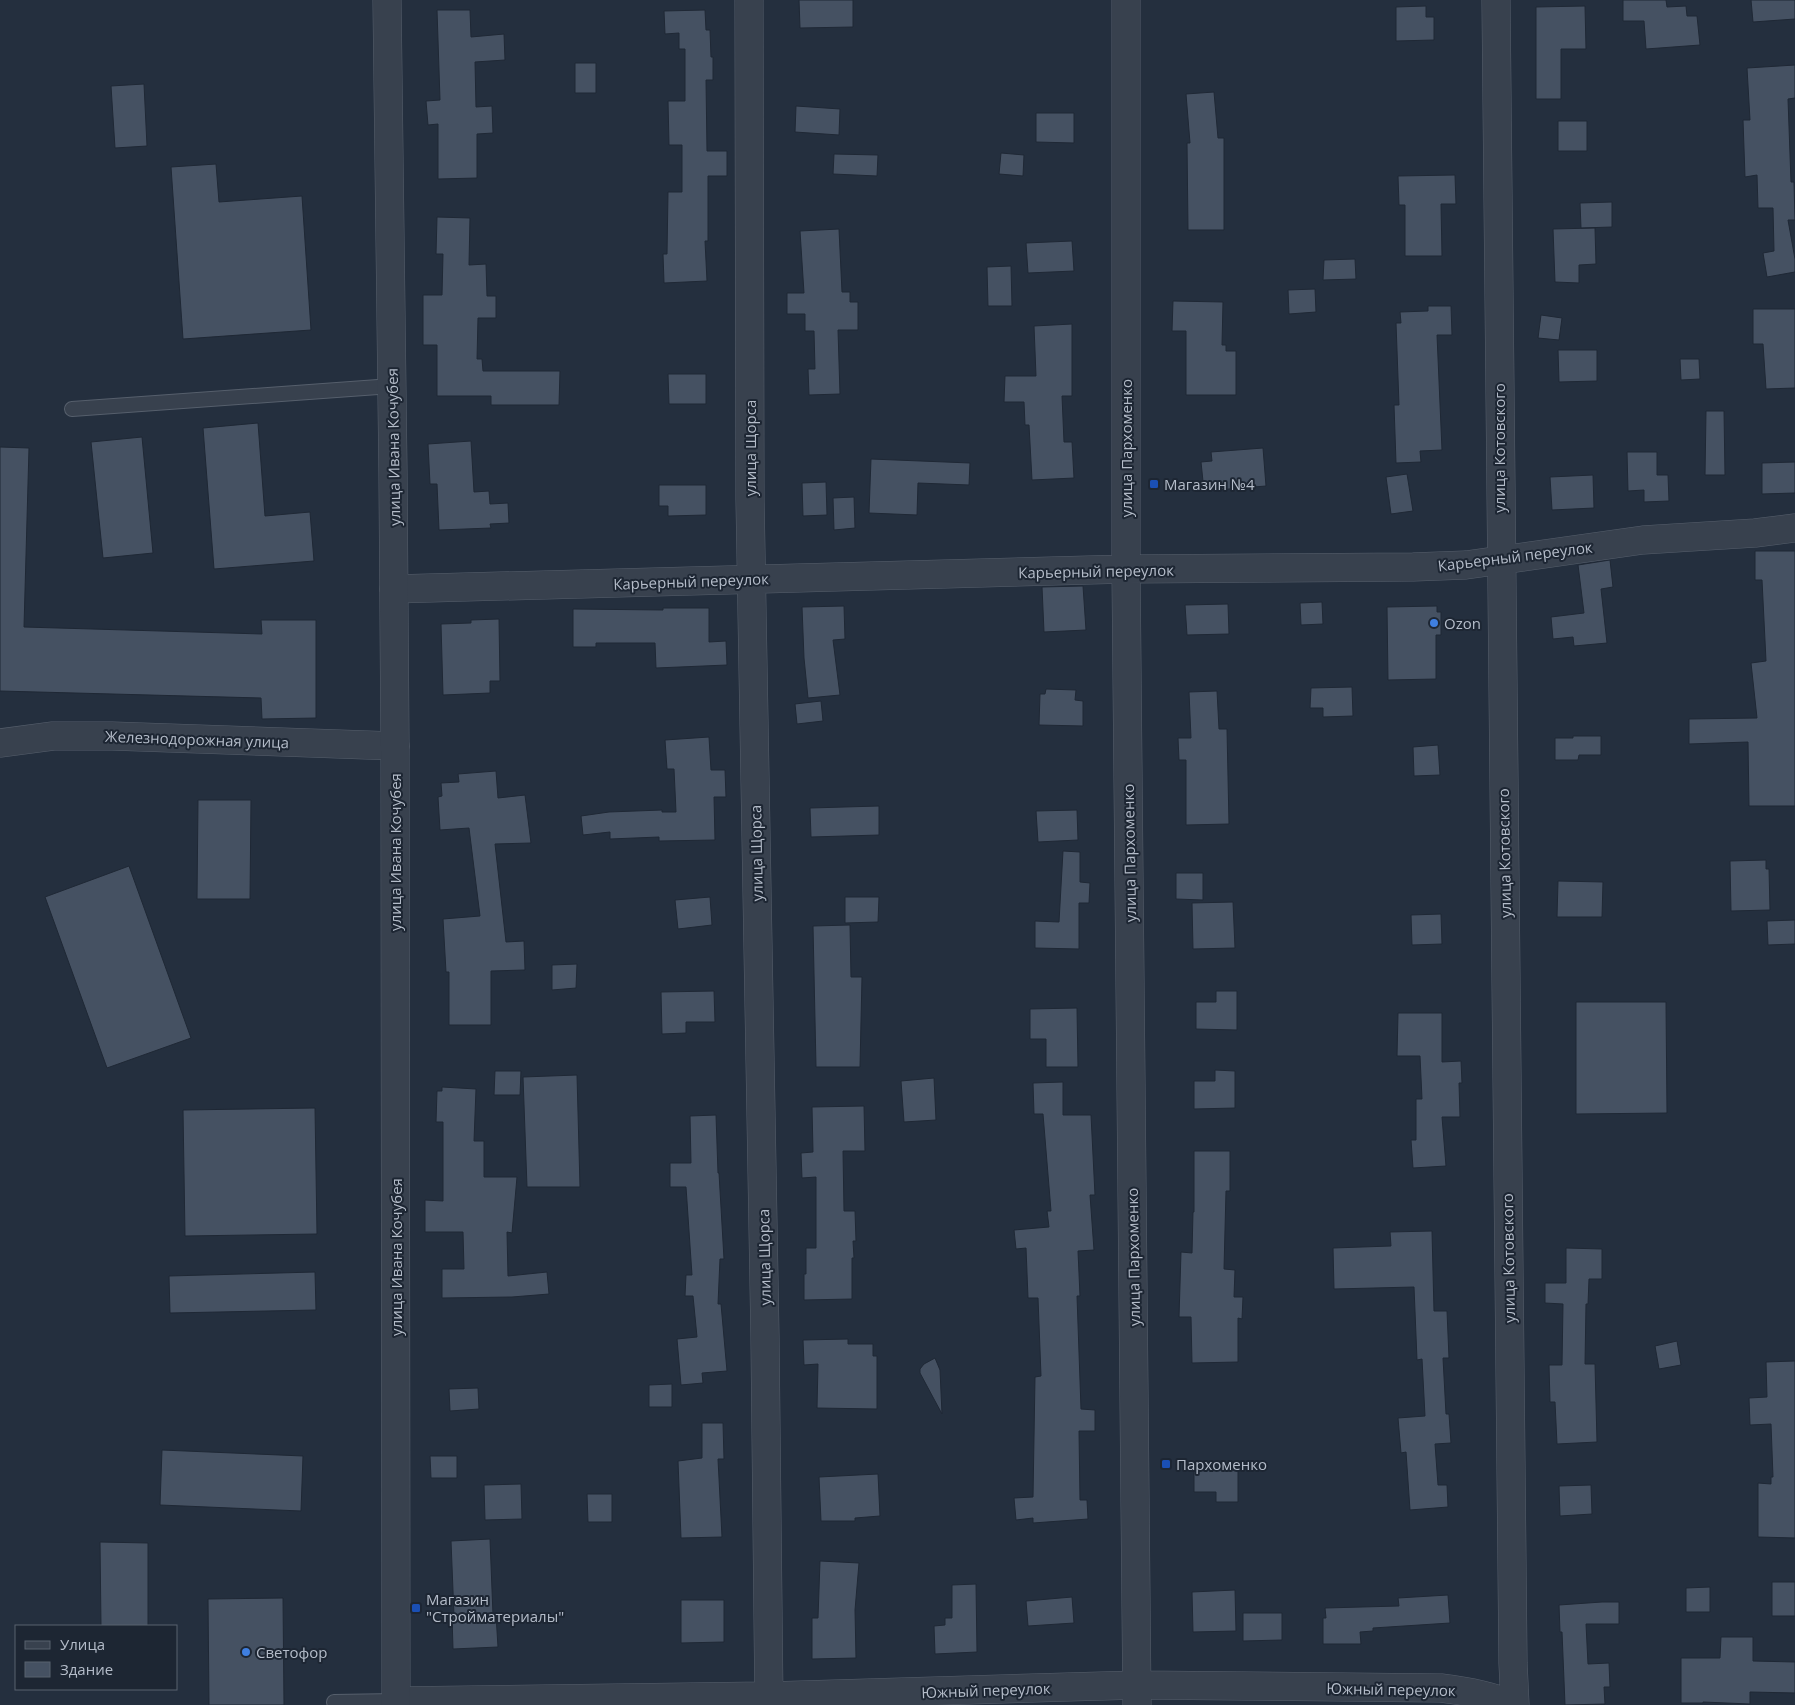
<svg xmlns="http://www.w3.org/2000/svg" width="1795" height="1705" viewBox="0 0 1795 1705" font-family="'Open Sans',sans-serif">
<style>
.building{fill:#455162;stroke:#1f2835}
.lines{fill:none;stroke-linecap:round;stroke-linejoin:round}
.service-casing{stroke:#565f6c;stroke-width:16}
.minor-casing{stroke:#565f6c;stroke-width:29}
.tertiary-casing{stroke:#565f6c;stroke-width:29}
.service{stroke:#38414e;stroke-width:14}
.minor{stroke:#38414e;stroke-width:28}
.tertiary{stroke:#38414e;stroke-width:28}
.transit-dot{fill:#1a4fb4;stroke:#1d2633;stroke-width:2}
.shop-dot{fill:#3f7fe0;stroke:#1d2633;stroke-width:2}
.labels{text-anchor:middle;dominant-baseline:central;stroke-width:4;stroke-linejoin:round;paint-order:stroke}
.street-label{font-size:15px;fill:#b4bcc9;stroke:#1d2633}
.poi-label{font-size:15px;fill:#b4bcc9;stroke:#1d2633;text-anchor:start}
</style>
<rect width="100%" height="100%" fill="#242f3e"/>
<path class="building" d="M 799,0 L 853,0 L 853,27 L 800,28 Z
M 1623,0 L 1666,0 L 1667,7 L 1686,6 L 1687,16 L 1697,16 L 1700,45 L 1646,49 L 1644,21 L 1623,21 Z
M 1751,0 L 1795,0 L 1795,19 L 1753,22 Z
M 1426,6 L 1426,17 L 1434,17 L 1434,40 L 1396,41 L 1396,7 Z
M 1585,6 L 1586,49 L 1561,49 L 1561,99 L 1536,99 L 1536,7 Z
M 437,10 L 470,10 L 471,37 L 504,34 L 505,60 L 475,62 L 476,107 L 492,106 L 493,133 L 477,134 L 477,178 L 438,179 L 438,124 L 428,125 L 426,101 L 440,100 Z
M 705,10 L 706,30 L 710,30 L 711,57 L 713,57 L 713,80 L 706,80 L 707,151 L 727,151 L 727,176 L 708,176 L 708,241 L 705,241 L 707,281 L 664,283 L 663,254 L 667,254 L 668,192 L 682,192 L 682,145 L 669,145 L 668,101 L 685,101 L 685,49 L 679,49 L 679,33 L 665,34 L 664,11 Z
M 575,63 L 596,63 L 596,93 L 575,93 Z
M 1795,65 L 1795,98 L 1788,99 L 1791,182 L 1794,182 L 1795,220 L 1788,220 L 1795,259 L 1795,272 L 1767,277 L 1763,253 L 1774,251 L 1773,208 L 1758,208 L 1757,175 L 1745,177 L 1743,120 L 1750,120 L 1747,68 Z
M 144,84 L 147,146 L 115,148 L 111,86 Z
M 1214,92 L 1218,138 L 1224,138 L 1224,230 L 1188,230 L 1187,143 L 1190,143 L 1186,94 Z
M 796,106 L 840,109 L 839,135 L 795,132 Z
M 1036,113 L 1074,113 L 1074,143 L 1036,142 Z
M 1558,121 L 1587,121 L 1587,151 L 1558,151 Z
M 1001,153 L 1024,155 L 1023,176 L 999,174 Z
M 834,154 L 878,155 L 877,176 L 833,174 Z
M 216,164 L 219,202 L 302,196 L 311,330 L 183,339 L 171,167 Z
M 1455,175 L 1456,204 L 1441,204 L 1442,256 L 1405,256 L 1405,205 L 1399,205 L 1398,176 Z
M 1612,202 L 1612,227 L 1581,228 L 1580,203 Z
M 437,217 L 470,218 L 469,265 L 486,264 L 487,296 L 496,296 L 496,318 L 478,318 L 477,359 L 482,359 L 483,371 L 560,371 L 559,405 L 491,405 L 491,396 L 437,396 L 437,345 L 423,345 L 423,295 L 442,295 L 443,254 L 436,254 Z
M 1595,228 L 1596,264 L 1579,265 L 1579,283 L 1555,282 L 1553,229 Z
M 839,229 L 842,292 L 850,292 L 850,302 L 858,302 L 858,330 L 838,330 L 840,394 L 809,395 L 808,369 L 815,369 L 814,331 L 805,331 L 805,314 L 787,314 L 787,293 L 804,293 L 800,231 Z
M 1072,241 L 1074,271 L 1028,273 L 1026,243 Z
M 1355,259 L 1356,279 L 1323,280 L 1324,260 Z
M 1011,266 L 1012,306 L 988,306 L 987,267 Z
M 1315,289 L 1316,312 L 1289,314 L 1288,290 Z
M 1173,301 L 1223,302 L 1222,345 L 1226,345 L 1226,351 L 1236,351 L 1236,395 L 1186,395 L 1186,331 L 1172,331 Z
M 1428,306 L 1451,306 L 1452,335 L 1437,335 L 1442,450 L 1420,451 L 1421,462 L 1396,463 L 1394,405 L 1399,405 L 1396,323 L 1401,323 L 1400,312 L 1428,311 Z
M 1753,309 L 1795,309 L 1795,388 L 1766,389 L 1763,344 L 1753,344 Z
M 1541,315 L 1562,318 L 1559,340 L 1538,338 Z
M 1072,324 L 1072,396 L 1062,396 L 1064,442 L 1072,442 L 1074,478 L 1032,480 L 1029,425 L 1025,425 L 1024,402 L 1004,402 L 1005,376 L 1036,376 L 1034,326 Z
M 1558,350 L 1597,350 L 1597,381 L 1559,382 Z
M 1680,359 L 1699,359 L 1700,379 L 1681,380 Z
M 668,374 L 706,374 L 706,404 L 669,404 Z
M 1706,411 L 1724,411 L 1725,475 L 1705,475 Z
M 258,423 L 265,516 L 310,512 L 314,561 L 214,569 L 203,428 Z
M 142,437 L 153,553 L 103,558 L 91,442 Z
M 471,441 L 474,492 L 489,491 L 490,504 L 508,503 L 509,523 L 490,524 L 491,528 L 439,530 L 437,484 L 430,484 L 428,444 Z
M 0,447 L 29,448 L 24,627 L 262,634 L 261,620 L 316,620 L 316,718 L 262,719 L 261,698 L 0,691 Z
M 1263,448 L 1266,486 L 1204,491 L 1201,462 L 1212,461 L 1211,452 Z
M 1627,452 L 1657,452 L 1657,475 L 1668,475 L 1669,501 L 1644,502 L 1644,490 L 1628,491 Z
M 871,459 L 970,463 L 969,485 L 918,483 L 917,515 L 869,513 Z
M 1795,462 L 1795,493 L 1762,494 L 1762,463 Z
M 1407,474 L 1413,511 L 1391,514 L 1386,477 Z
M 1593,475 L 1594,508 L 1552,510 L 1550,477 Z
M 826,482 L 827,515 L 803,516 L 802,483 Z
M 659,485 L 706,485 L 706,515 L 668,516 L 668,506 L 659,506 Z
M 854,497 L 855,528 L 834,530 L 833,498 Z
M 1755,551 L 1795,551 L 1795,806 L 1749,806 L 1748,742 L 1689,744 L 1689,719 L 1757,718 L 1751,663 L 1766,661 L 1762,580 L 1755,580 Z
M 1610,560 L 1613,587 L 1601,589 L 1607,643 L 1574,646 L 1573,637 L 1553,639 L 1551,617 L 1584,613 L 1578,565 Z
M 1083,586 L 1086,630 L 1044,632 L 1042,587 Z
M 1322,602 L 1323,624 L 1301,625 L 1300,603 Z
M 1228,604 L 1229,634 L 1187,635 L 1185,605 Z
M 844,606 L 845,639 L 833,640 L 840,695 L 808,698 L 804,658 L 802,607 Z
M 1437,606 L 1437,612 L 1441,612 L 1441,635 L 1436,635 L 1436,679 L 1388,680 L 1387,607 Z
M 663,608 L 709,608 L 709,642 L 726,641 L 727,665 L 656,668 L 655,643 L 596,643 L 596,647 L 573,647 L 573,609 L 663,610 Z
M 499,619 L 500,681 L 490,681 L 490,693 L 443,695 L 441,624 L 471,623 L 471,620 Z
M 1352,687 L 1353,716 L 1323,717 L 1323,708 L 1310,708 L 1311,688 Z
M 1046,689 L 1076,690 L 1075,700 L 1083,701 L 1083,726 L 1039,725 L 1040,694 L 1045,694 Z
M 1217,691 L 1219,729 L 1227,729 L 1229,824 L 1186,825 L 1186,760 L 1179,760 L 1178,738 L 1191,738 L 1189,692 Z
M 821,701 L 823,721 L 797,724 L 795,704 Z
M 1573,736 L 1601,736 L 1601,755 L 1579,755 L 1578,760 L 1555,760 L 1555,738 L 1573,738 Z
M 709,737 L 711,770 L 725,770 L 726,797 L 714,797 L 715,840 L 659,841 L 659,837 L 610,839 L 610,832 L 583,835 L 581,816 L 609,812 L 662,810 L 662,812 L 676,812 L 674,769 L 667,769 L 665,740 Z
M 1438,745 L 1440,775 L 1414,776 L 1413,747 Z
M 496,771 L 498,798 L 525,795 L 531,843 L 495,844 L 506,942 L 524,941 L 525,970 L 491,971 L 491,1025 L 449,1025 L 449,972 L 446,972 L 443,919 L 480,916 L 469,828 L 440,830 L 438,797 L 442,796 L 441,783 L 459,782 L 458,774 Z
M 198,800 L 251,800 L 250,899 L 197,899 Z
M 879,806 L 879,835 L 811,837 L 810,808 Z
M 1077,810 L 1078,840 L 1038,842 L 1036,811 Z
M 1063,851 L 1080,852 L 1080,882 L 1090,883 L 1089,903 L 1079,903 L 1079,949 L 1035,948 L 1035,921 L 1059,922 Z
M 1766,860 L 1766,869 L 1769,869 L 1770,910 L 1731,911 L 1730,861 Z
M 129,866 L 191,1038 L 107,1068 L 45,897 Z
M 1176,873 L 1203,873 L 1203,900 L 1176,899 Z
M 1558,881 L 1603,882 L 1602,917 L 1557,917 Z
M 710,897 L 712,925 L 678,929 L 675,900 Z
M 845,897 L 879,897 L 878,922 L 845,923 Z
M 1233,902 L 1235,948 L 1193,949 L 1192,903 Z
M 1441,914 L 1442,944 L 1412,945 L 1411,915 Z
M 1795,920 L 1795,944 L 1768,945 L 1767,921 Z
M 850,925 L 851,977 L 862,977 L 860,1067 L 816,1067 L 813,926 Z
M 577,964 L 576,988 L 552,990 L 552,965 Z
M 714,991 L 715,1022 L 686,1022 L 686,1033 L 662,1034 L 661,992 Z
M 1216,991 L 1237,991 L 1237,1030 L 1196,1029 L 1196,1002 L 1216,1002 Z
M 1576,1002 L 1666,1002 L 1667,1113 L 1576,1114 Z
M 1077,1008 L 1078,1067 L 1046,1067 L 1046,1039 L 1030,1039 L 1030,1009 Z
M 1398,1013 L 1442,1013 L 1442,1062 L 1461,1061 L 1462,1083 L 1459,1083 L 1460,1117 L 1442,1117 L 1446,1166 L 1413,1168 L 1411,1140 L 1416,1140 L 1416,1099 L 1422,1099 L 1420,1056 L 1397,1056 Z
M 1215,1070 L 1235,1071 L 1235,1108 L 1194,1109 L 1194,1081 L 1215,1081 Z
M 495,1071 L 521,1071 L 520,1095 L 494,1095 Z
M 577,1075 L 580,1187 L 527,1187 L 523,1077 Z
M 934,1078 L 936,1120 L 904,1122 L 901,1081 Z
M 1063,1082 L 1063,1115 L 1091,1115 L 1095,1195 L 1090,1195 L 1094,1250 L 1078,1251 L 1080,1296 L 1077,1296 L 1081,1409 L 1095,1410 L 1095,1431 L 1079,1431 L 1080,1500 L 1087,1500 L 1088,1519 L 1033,1523 L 1033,1518 L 1016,1520 L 1014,1498 L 1033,1497 L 1035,1377 L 1041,1376 L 1038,1298 L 1028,1298 L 1026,1248 L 1016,1249 L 1014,1230 L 1049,1227 L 1047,1211 L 1051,1211 L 1043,1114 L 1034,1114 L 1033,1083 Z
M 442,1087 L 476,1089 L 474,1141 L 484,1141 L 484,1177 L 517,1177 L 512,1233 L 507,1232 L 508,1276 L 547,1272 L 549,1294 L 512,1297 L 442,1298 L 442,1269 L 464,1269 L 463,1232 L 425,1232 L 425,1200 L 443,1201 L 443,1122 L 436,1122 L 437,1091 L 442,1091 Z
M 864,1106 L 865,1151 L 843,1151 L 844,1211 L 855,1211 L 856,1241 L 853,1241 L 854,1258 L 852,1258 L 852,1299 L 804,1300 L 804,1274 L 806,1274 L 806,1248 L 816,1248 L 816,1177 L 802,1178 L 801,1153 L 813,1152 L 812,1107 Z
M 315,1108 L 317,1234 L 185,1236 L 183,1110 Z
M 716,1115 L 718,1173 L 719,1173 L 724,1259 L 720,1259 L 718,1304 L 721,1304 L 727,1371 L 702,1373 L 703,1383 L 681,1385 L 677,1339 L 697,1337 L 693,1296 L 685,1296 L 686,1275 L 692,1275 L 686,1187 L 670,1187 L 670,1163 L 691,1163 L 690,1116 Z
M 1194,1151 L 1230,1151 L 1230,1191 L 1226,1191 L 1224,1269 L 1235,1270 L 1234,1297 L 1243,1297 L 1242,1319 L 1238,1318 L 1238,1362 L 1192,1363 L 1191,1317 L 1179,1317 L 1181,1252 L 1192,1253 L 1193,1212 L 1194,1212 Z
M 1432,1231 L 1434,1311 L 1447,1311 L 1449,1358 L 1443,1358 L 1446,1414 L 1449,1414 L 1451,1443 L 1435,1444 L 1438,1485 L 1447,1485 L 1448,1507 L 1410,1510 L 1406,1452 L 1401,1453 L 1398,1418 L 1425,1416 L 1422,1359 L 1417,1360 L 1414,1287 L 1334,1289 L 1333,1248 L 1391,1246 L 1390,1232 Z
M 1566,1248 L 1602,1249 L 1602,1279 L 1589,1279 L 1588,1304 L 1586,1304 L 1585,1364 L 1595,1364 L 1597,1442 L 1557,1444 L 1555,1402 L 1550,1402 L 1549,1365 L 1562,1365 L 1563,1304 L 1545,1303 L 1545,1283 L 1566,1283 Z
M 315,1272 L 316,1310 L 170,1313 L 169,1276 Z
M 848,1339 L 848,1344 L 873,1344 L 873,1356 L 877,1356 L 877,1409 L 817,1408 L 818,1364 L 804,1365 L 803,1340 Z
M 1677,1341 L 1681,1365 L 1659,1369 L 1655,1346 Z
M 935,1358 L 940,1370 L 942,1414 L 920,1373 L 920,1369 L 924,1364 Z
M 1795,1361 L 1795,1538 L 1758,1537 L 1758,1483 L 1771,1484 L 1771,1477 L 1773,1477 L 1771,1424 L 1750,1425 L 1749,1398 L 1767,1397 L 1766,1362 Z
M 672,1384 L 672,1407 L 649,1407 L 649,1385 Z
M 478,1388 L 479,1409 L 450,1411 L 449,1389 Z
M 702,1423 L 723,1423 L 724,1459 L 718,1459 L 722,1537 L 681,1538 L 678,1461 L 702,1458 Z
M 162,1450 L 303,1456 L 301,1511 L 160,1505 Z
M 430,1456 L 457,1456 L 457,1478 L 431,1478 Z
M 1194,1469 L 1238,1469 L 1238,1502 L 1216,1502 L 1216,1492 L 1194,1492 Z
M 878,1474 L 880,1516 L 855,1518 L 855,1521 L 821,1521 L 819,1477 Z
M 521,1484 L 522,1519 L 485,1520 L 484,1485 Z
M 1591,1485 L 1592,1514 L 1560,1516 L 1559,1486 Z
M 587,1494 L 612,1494 L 612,1522 L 588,1522 Z
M 490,1539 L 493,1615 L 496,1615 L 498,1647 L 453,1649 L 452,1616 L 454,1616 L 451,1541 Z
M 100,1542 L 148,1543 L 148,1626 L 101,1626 Z
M 820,1561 L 859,1563 L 855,1610 L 856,1658 L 812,1659 L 812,1618 L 818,1618 Z
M 1772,1582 L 1795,1582 L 1795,1616 L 1772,1616 Z
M 976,1584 L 977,1652 L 935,1654 L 934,1626 L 945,1625 L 945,1618 L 952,1618 L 952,1585 Z
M 1710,1587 L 1710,1612 L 1686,1612 L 1686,1588 Z
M 1235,1590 L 1236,1631 L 1193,1632 L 1192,1592 Z
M 1448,1595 L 1450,1623 L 1373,1628 L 1373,1631 L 1360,1632 L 1361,1644 L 1323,1644 L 1323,1618 L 1326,1618 L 1325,1608 L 1399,1606 L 1398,1598 Z
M 1072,1597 L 1074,1623 L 1028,1626 L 1026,1601 Z
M 283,1598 L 284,1705 L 209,1705 L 208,1599 Z
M 681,1600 L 724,1600 L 724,1642 L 681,1643 Z
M 1602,1602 L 1619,1602 L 1619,1624 L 1586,1624 L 1588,1664 L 1609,1663 L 1610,1687 L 1604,1687 L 1605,1704 L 1565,1705 L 1562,1632 L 1560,1632 L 1559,1605 Z
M 1243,1613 L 1282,1613 L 1282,1640 L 1243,1641 Z
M 1721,1637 L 1753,1637 L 1753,1661 L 1795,1662 L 1795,1693 L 1750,1692 L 1750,1704 L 1703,1702 L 1703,1703 L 1681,1703 L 1681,1658 L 1720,1658 Z"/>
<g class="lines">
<defs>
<path id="service" d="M 72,409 L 392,386
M 334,1702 L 396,1701"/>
<path id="minor" d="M 749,0 L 750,499 L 765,1338 L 769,1705
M 1126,0 L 1126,569 L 1137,1705
M 1496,0 L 1513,1663 L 1515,1705
M 394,589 L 1126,569 L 1413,567 L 1466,565 L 1643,540 L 1755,533 L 1795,528
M 0,743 L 53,736 L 112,736 L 395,746
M 396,1701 L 769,1696 L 1137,1685 L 1441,1688 C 1466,1691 1489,1695 1513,1705"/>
<path id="tertiary" d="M 387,0 L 393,474 L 395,746 L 396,1705"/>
</defs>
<use href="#service" class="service-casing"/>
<use href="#minor" class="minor-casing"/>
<use href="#tertiary" class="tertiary-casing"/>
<use href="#service" class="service"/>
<use href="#minor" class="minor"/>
<use href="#tertiary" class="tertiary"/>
</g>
<g class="transit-dot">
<rect x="1149" y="479" width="10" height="10" rx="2.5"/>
<rect x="1161" y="1459" width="10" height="10" rx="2.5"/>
<rect x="411" y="1603" width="10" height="10" rx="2.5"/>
</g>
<g class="shop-dot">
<circle cx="1434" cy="623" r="5"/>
<circle cx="246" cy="1652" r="5"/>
</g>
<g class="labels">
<g class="street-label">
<text transform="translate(393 447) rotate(-91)">улица Ивана Кочубея</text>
<text transform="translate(750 448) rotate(-90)">улица Щорса</text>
<text transform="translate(1126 448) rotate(-90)">улица Пархоменко</text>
<text transform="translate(1499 448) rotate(-90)">улица Котовского</text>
<text transform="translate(1515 556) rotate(-7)">Карьерный переулок</text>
<text transform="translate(1096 571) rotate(-1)">Карьерный переулок</text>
<text transform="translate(691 581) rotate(-2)">Карьерный переулок</text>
<text transform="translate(197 739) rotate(2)">Железнодорожная улица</text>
<text transform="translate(395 852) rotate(-90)">улица Ивана Кочубея</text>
<text transform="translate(756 853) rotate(-91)">улица Щорса</text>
<text transform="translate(1129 853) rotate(-91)">улица Пархоменко</text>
<text transform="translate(1504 853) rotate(-91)">улица Котовского</text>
<text transform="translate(396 1257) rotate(-90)">улица Ивана Кочубея</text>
<text transform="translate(764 1257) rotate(-91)">улица Щорса</text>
<text transform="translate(1133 1257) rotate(-91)">улица Пархоменко</text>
<text transform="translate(1508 1258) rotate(-91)">улица Котовского</text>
<text transform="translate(1391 1689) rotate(1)">Южный переулок</text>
<text transform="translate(986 1690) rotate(-2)">Южный переулок</text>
</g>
<g class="poi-label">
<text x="1164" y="484">Магазин №4</text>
<text x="1444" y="623">Ozon</text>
<text x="1176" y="1464">Пархоменко</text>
<text x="426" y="1599">Магазин<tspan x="426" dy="17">"Стройматериалы"</tspan></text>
<text x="256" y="1652">Светофор</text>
</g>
</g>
<rect x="15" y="1625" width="162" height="65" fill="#1d2633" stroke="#59626f"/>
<rect x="25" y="1641" width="25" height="8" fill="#38414e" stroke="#59626f"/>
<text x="60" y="1650" font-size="15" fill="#b4bcc9">Улица</text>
<rect x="25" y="1662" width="25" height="15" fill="#455162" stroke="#59626f"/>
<text x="60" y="1675" font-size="15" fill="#b4bcc9">Здание</text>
</svg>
